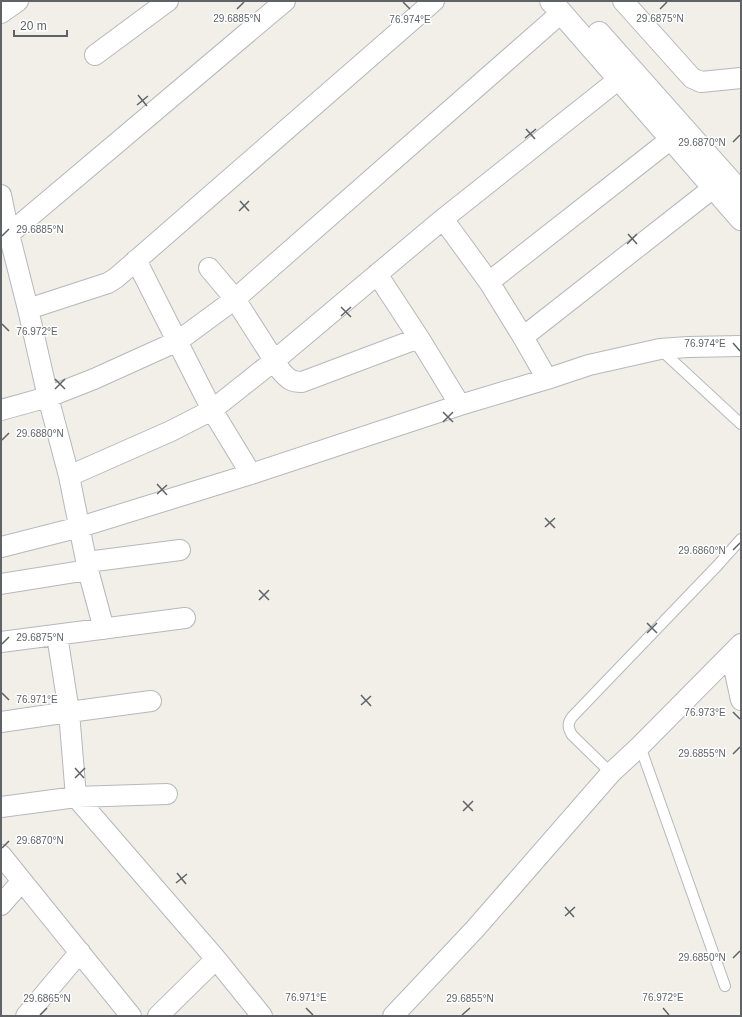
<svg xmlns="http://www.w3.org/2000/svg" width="742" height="1017" viewBox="0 0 742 1017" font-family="Helvetica,sans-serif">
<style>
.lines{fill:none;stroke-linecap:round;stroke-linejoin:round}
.lane-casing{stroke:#b5b8bc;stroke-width:12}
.street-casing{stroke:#b5b8bc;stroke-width:22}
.secondary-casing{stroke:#b6babf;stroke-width:24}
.lane{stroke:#fff;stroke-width:10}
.street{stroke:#fff;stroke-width:20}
.secondary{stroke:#fff;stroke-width:22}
.ticks{fill:none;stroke:#5f6368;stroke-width:1.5}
.ticks-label{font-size:10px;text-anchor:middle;fill:#5f6368;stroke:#fff;stroke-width:3;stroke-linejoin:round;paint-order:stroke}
</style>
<rect width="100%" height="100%" fill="#f1efe8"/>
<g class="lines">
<defs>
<path id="lane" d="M 660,349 L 741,424
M 640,746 L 725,986
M 611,773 L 572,735 C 568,728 567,724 572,717 L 717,566 L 741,539"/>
<path id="street" d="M 623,1 L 692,78 L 701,82 L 741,78
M 1,13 L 18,1
M 95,55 L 168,1
M 1,195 L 9,234 L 28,309 L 48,397 L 69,476 L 88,570 L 104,629
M 443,219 L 489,282 L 523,337 L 547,379
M 1,237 L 9,234 L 285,1
M 136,260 L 212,410 L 251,474
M 209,268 L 235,299 L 281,371 C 288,379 291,382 302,382 L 419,338
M 377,274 L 419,338 L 460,405
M 489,282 L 671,139
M 28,309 L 108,283 L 116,278 L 434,1
M 523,337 L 713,188
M 1,410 L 48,397 L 94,379 L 178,341 L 235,299 L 561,13
M 69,476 L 171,431 L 212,410 L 275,360 L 443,219 L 619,79
M 1,547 L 80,527 L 251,474 L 460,405 L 547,379 L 589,365 L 660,349 L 688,347 L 741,346
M 87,562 L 180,550
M 1,584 L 88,570
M 57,635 L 69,712 L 76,797 L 216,959 L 262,1016
M 1,642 L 185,618
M 731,654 L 741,700
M 1,722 L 69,712 L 151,701
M 1,807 L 76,797 L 167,794
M 1,855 L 131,1016
M 1,905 L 22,881
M 26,1016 L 80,952
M 158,1016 L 216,959
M 393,1016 L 475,929 L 611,773 L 640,746 L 741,644"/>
<path id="secondary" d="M 551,1 L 741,219
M 599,33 L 741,193"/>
</defs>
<use href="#lane" class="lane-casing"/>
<use href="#street" class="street-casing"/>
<use href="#secondary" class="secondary-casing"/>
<use href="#lane" class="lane"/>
<use href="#street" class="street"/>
<use href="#secondary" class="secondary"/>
</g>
<path class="ticks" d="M 403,2 L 410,9M 237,9 L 244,2M 660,9 L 667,2M 138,95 L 147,106M 137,105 L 148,96M 526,129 L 535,139M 525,138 L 536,129M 733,142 L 740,135M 240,201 L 249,211M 239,211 L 249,201M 628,234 L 637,244M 2,236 L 9,229M 627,244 L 637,234M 341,307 L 351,317M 341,316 L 351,307M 2,324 L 9,331M 733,343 L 740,351M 55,379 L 65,389M 55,389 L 65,379M 443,412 L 453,422M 443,422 L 453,412M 2,440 L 9,433M 157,484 L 167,495M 157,494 L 167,485M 545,518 L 555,528M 545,527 L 555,518M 733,550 L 740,543M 259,590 L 269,600M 259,600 L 269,590M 647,623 L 657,633M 647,633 L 657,623M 2,644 L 9,637M 2,693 L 9,700M 361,695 L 371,706M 361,705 L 371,696M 733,712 L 740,719M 733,754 L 740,747M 75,768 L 84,778M 75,778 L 85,768M 463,801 L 473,811M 463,811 L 473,801M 2,848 L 9,841M 177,873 L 186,884M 176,883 L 187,874M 565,907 L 574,917M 565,916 L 575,907M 733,958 L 740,951M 306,1008 L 313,1015M 663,1008 L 669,1015M 40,1015 L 47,1008M 462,1015 L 470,1008"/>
<g class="ticks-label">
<text x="237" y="22">29.6885°N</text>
<text x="660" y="22">29.6875°N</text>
<text x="410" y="23">76.974°E</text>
<text x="702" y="146">29.6870°N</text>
<text x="40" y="233">29.6885°N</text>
<text x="37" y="335">76.972°E</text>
<text x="705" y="347">76.974°E</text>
<text x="40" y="437">29.6880°N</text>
<text x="702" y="554">29.6860°N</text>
<text x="40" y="641">29.6875°N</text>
<text x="37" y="703">76.971°E</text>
<text x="705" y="716">76.973°E</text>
<text x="702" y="757">29.6855°N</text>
<text x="40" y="844">29.6870°N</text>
<text x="702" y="961">29.6850°N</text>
<text x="306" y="1001">76.971°E</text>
<text x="663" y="1001">76.972°E</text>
<text x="47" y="1002">29.6865°N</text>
<text x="470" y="1002">29.6855°N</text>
</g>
<rect width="742" height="1017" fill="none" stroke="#5f6368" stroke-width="4"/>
<path d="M14 30v6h53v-6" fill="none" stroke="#5f6368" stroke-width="2"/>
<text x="20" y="30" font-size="12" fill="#5f6368" stroke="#ffffff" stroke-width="3" paint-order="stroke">20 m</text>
</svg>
